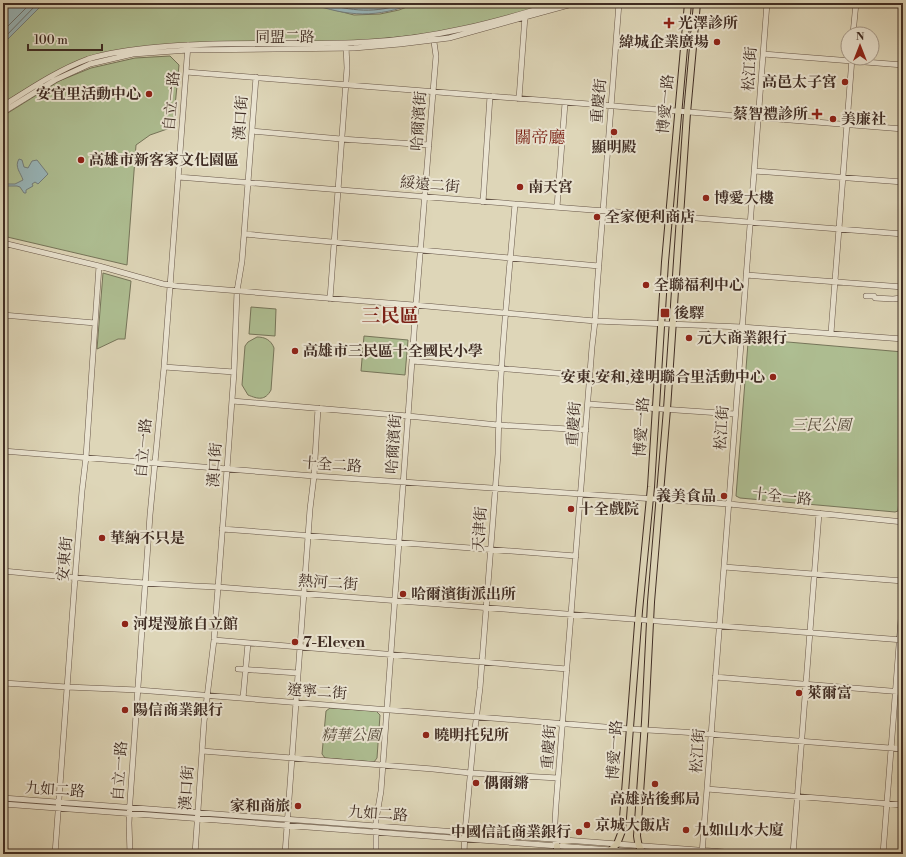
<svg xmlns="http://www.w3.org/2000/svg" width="906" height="857" viewBox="0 0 906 857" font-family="'Libre Bodoni','Noto Serif TC',serif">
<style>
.green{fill:#aebe92;stroke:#76755a}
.water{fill:#98b6ba;stroke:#747f7e}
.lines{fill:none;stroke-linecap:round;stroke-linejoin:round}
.shore{stroke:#6c716e;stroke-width:1}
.minor-casing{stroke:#675648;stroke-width:6}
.major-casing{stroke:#3f2c23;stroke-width:8}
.minor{stroke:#eae4d1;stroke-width:5}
.major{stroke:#ded6b8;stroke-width:6}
.poi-dot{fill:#8f2418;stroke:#eae4d1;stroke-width:1.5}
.labels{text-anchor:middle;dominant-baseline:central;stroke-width:4;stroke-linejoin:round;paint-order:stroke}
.poi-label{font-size:15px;font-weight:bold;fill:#3f2c23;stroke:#eae4d1;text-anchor:start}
.street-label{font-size:15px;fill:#3f2c23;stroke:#eae4d1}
.park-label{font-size:15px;font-style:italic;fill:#554939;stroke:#eae4d1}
.quarter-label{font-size:17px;fill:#7a1f14;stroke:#eae4d1}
.district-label{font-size:19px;font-weight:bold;fill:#7a1f14;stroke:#eae4d1}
</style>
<rect width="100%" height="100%" fill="#ded6b8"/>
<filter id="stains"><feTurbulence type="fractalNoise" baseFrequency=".005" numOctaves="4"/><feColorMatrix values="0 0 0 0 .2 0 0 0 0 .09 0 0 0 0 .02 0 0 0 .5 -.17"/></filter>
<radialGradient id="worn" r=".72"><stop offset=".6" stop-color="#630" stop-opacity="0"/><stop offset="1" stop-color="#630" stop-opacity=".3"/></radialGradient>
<path class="green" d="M 43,3 L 307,3 L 354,15 L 380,14 L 399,10 L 417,3 L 557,3 L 458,30 L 346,43 L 176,45 L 88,59 L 62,71 L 3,106 L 3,44 Z
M 170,56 L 179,65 L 173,127 L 150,135 L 136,145 L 127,265 L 3,236 L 3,116 L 59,81 L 91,68 L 135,58 Z
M 103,273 L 131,281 L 125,339 L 118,339 L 97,349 Z
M 251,307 L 276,309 L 275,336 L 249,334 Z
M 364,336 L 408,340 L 405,375 L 361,371 Z
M 257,337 C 265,337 271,340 274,348 L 271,390 C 265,401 258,399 248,395 L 242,385 L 245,346 L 248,342 Z
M 753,339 L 903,352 L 903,458 L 898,511 L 895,512 L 740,498 L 736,496 L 748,343 L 750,340 Z
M 330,708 L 376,711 L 380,715 L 377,758 L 374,762 L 325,758 L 322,754 L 326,711 Z"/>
<path class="water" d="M 9,3 L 44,3 L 3,44 L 3,10 Z
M 309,3 L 416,3 C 376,18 349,17 309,3 Z
M 19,159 L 22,160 L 24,167 L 28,168 L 32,161 L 37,160 L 48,174 L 38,184 L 35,182 L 32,184 L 33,186 L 26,190 L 26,193 L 24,193 L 20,187 L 17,186 L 3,186 L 3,184 L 15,184 L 23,180 C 21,173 14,167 19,159 Z"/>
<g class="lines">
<path class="shore" d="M 323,3 C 351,11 376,14 405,3
M 340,3 L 354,6 L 386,3
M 3,31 L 31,3
M 3,39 L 38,3"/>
<defs>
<path id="minor" d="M 853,34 L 856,3
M 763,54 L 903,65
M 186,72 L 903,129
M 519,99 L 525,16
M 3,106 C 30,89 58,70 88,59 C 111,52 136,49 159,47 C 229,40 299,46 368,42 C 433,39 496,22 558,3
M 3,112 L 55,80 L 90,64 L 133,54 L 188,50 L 354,48 L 400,44 L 449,38 L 576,3
M 252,131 L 341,139 L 429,145
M 754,171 L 903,182
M 178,177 L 515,204 L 903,234
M 483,202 L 490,96
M 557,207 L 565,103
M 244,234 L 599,266
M 3,243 L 99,266 L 163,284 L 177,286 L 426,306 L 595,321 L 742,327 L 903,339
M 3,264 L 5,243
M 746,275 L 903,287
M 866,296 L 874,296 L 875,298 L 893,299 L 901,298 L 902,287
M 330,299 L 347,68 L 346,46
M 3,315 L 95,323
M 831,333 L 852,58
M 412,361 L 590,376
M 164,367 L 234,372
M 232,401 L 408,416 L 498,425 L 586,430
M 588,404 L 735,414
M 3,451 L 314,476 L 729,504 L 903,522
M 222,529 L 576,556
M 724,567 L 903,581
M 3,571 C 74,578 146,584 218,587 L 903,640
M 214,640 L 567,669
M 238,669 L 298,673
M 715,677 L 903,692
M 3,683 L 67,687 L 138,690 L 630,729 L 682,732 L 903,749
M 243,698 L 248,643
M 202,751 L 433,769 L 470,773 L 558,778
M 707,789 L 903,805
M 3,798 L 751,854
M 3,804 L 665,854
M 557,846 L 554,839 L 556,805 L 592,347 L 595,321 L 597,289 L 619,3
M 55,854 L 75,578 L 82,491 L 86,457 L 99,266
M 130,854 L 129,823 L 130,801 L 150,515 L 164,367 L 188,45
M 195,854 L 204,722 L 214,640 L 227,469 L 234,372 L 237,291 L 242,261 L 256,77
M 285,854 L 310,509 L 314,476 L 318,408
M 376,854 L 376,820 L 381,791 L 416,305 L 433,92 L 436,56 L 433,35
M 464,854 L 465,832 L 473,745 L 480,688 L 498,454 C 499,371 508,288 515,204
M 702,854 L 767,3
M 793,854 L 819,513
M 883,854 L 903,593"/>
<path id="major" d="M 557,854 L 557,846
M 607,854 L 617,844 L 622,831 L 639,611 L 651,487 L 665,262 L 688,3
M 645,854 C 639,850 638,843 637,836 L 645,722 L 651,602 L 667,409 L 687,113 L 697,3"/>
</defs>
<use href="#minor" class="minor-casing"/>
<use href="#major" class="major-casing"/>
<use href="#minor" class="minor"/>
<use href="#major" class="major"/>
</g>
<g class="poi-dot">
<path d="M667 17h4v4h4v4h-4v4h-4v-4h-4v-4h4z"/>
<circle cx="717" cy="42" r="4"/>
<circle cx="845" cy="82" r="4"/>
<circle cx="149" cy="94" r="4"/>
<path d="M815 108h4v4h4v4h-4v4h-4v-4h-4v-4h4z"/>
<circle cx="833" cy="119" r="4"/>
<circle cx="614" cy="132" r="4"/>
<circle cx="81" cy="160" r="4"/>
<circle cx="520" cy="187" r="4"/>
<circle cx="706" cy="198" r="4"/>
<circle cx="597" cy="217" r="4"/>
<circle cx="646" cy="285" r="4"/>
<rect x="660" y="308" width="10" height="10" rx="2"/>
<circle cx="689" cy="338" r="4"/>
<circle cx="295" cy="351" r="4"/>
<circle cx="773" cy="377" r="4"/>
<circle cx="724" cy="496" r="4"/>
<circle cx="571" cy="509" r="4"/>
<circle cx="102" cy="538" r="4"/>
<circle cx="403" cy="594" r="4"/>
<circle cx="125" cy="624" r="4"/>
<circle cx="295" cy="642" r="4"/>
<circle cx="799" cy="693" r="4"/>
<circle cx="125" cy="710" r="4"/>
<circle cx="426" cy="735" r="4"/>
<circle cx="476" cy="783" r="4"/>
<circle cx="655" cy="784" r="4"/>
<circle cx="298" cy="806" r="4"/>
<circle cx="587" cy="825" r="4"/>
<circle cx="686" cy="830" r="4"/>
<circle cx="579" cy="832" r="4"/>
</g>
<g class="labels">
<g class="poi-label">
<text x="678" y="23">光澤診所</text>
<text x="709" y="42" text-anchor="end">緯城企業廣場</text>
<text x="837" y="82" text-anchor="end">高邑太子宮</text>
<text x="141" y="94" text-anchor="end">安宜里活動中心</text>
<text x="808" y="114" text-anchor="end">蔡智禮診所</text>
<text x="841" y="119">美廉社</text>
<text x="614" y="147" text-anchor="middle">顯明殿</text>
<text x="89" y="160">高雄市新客家文化園區</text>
<text x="528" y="187">南天宮</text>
<text x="714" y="198">博愛大樓</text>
<text x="605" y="217">全家便利商店</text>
<text x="654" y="285">全聯福利中心</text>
<text x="674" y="313">後驛</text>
<text x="697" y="338">元大商業銀行</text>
<text x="303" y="351">高雄市三民區十全國民小學</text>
<text x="765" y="377" text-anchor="end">安東,安和,達明聯合里活動中心</text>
<text x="716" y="496" text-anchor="end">義美食品</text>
<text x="579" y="509">十全戲院</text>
<text x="110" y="538">華納不只是</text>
<text x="411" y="594">哈爾濱街派出所</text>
<text x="133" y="624">河堤漫旅自立館</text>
<text x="303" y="642">7-Eleven</text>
<text x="807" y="693">萊爾富</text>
<text x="133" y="710">陽信商業銀行</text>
<text x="434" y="735">曉明托兒所</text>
<text x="484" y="783">偶爾鏘</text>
<text x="655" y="799" text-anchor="middle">高雄站後郵局</text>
<text x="290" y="806" text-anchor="end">家和商旅</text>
<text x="595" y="825">京城大飯店</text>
<text x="694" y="830">九如山水大廈</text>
<text x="571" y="832" text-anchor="end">中國信託商業銀行</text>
</g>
<g class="street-label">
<text x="285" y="37">同盟二路</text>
<text transform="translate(750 69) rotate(-86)">松江街</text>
<text transform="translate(172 101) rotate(-85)">自立一路</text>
<text transform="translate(599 101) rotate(-85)">重慶街</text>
<text transform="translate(666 104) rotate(-85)">博愛一路</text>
<text transform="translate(241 118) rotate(-86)">漢口街</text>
<text transform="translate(419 121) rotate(-86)">哈爾濱街</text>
<text transform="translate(430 185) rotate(5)">綏遠二街</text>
<text transform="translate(574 424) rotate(-86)">重慶街</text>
<text transform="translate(642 427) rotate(-86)">博愛一路</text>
<text transform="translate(722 428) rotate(-86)">松江街</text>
<text transform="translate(394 444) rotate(-86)">哈爾濱街</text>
<text transform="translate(144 448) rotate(-85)">自立一路</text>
<text transform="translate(215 465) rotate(-86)">漢口街</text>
<text transform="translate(332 465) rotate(4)">十全二路</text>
<text transform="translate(782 497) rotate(6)">十全一路</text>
<text transform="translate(480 529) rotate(-86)">天津街</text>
<text transform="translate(65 559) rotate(-85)">安東街</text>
<text transform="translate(328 583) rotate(4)">熱河二街</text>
<text transform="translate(317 692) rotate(4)">遼寧二街</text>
<text transform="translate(549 747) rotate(-86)">重慶街</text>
<text transform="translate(615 750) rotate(-86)">博愛一路</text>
<text transform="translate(698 751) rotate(-86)">松江街</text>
<text transform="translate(120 771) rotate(-86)">自立一路</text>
<text transform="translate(187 788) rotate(-86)">漢口街</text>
<text transform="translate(55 790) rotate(4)">九如二路</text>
<text transform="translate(378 814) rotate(4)">九如二路</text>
</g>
<g class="park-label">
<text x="821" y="425">三民公園</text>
<text x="351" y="735">精華公園</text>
</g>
<g class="quarter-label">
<text x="540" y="138">關帝廳</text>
</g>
<g class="district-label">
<text x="390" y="316">三民區</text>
</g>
</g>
<rect width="906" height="857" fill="none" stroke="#ded6b8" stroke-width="16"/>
<rect x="4" y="4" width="898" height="849" fill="none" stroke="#3f2c23" stroke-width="2"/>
<rect x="8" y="8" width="890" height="841" fill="none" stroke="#3f2c23"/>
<g transform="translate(860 46)"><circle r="19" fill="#eae4d1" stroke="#a69a8b"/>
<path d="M0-3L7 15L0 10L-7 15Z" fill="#8f2418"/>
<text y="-6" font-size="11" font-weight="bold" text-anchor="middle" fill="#3f2c23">N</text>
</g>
<path d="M28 44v6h74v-6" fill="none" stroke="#3f2c23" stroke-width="2"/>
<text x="34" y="44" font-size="12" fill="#3f2c23" stroke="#eae4d1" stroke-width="3" paint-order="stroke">100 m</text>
<rect width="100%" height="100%" filter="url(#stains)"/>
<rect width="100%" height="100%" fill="url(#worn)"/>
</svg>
